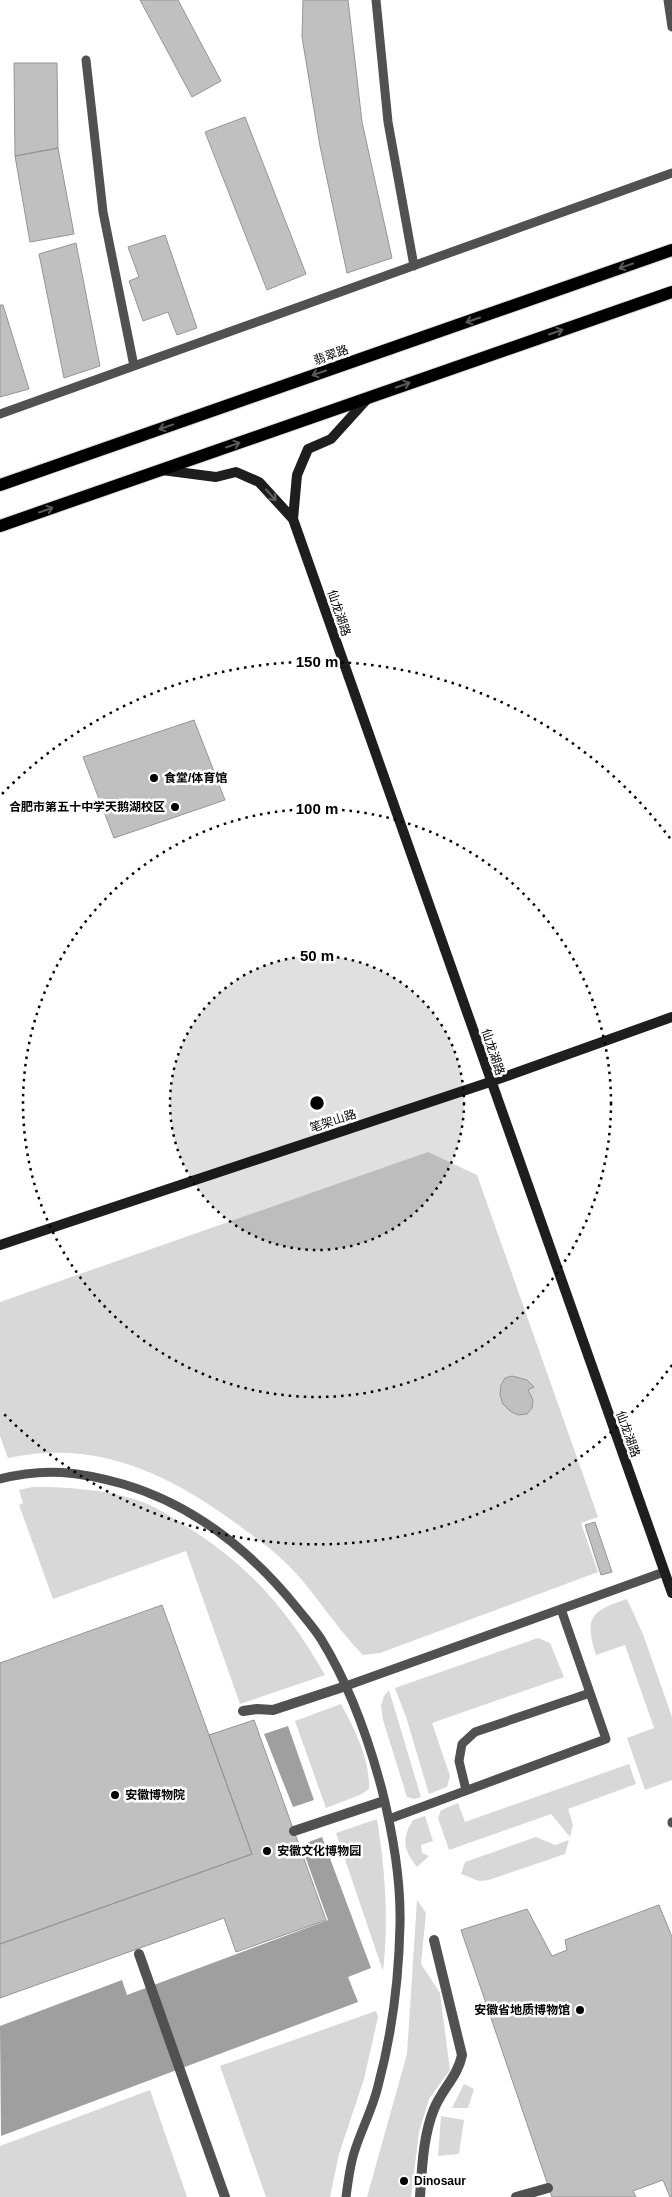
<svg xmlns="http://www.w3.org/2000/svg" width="672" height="2197" viewBox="0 0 672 2197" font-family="Helvetica,'Noto Sans SC',sans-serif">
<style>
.green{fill:#d8d8d8}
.water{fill:#9f9f9f}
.building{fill:#c0c0c0;stroke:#959595}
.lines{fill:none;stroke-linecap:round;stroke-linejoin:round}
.primary-casing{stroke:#dbdbdb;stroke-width:14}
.lane{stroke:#515151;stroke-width:9}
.street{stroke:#515151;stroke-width:10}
.secondary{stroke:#1e1e1e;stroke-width:10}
.primary{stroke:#000;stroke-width:12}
.oneway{stroke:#595959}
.oneway2{stroke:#626262}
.ring{fill:none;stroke:#000;stroke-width:2.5;stroke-dasharray:2.5 5}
.poi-dot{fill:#000;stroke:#fff;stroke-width:2}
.labels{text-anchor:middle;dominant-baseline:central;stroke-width:5;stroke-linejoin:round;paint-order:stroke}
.street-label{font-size:12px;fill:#000;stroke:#fff}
.poi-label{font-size:12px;font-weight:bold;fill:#000;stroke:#fff;text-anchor:start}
.centre{fill:#000;stroke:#fff;stroke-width:2.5}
.ring-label{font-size:15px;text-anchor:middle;font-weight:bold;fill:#000;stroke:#fff;stroke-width:5;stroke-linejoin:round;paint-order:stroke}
</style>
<rect width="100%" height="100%" fill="#fff"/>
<path class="green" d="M 428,1152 L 477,1175 L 598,1517 L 581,1523 L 598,1572 L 380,1653 L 363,1655 C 337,1629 318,1597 293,1570 C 276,1552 256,1538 237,1524 C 168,1473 96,1439 8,1458 L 0,1436 L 0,1302 Z
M 32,1487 C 68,1487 102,1489 137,1500 C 153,1505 170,1516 184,1525 C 249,1565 287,1609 325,1675 L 240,1704 L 186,1551 L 53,1599 L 19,1505 L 23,1503 L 19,1490 Z
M 627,1599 L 643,1634 L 672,1717 L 672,1780 L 645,1790 L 627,1738 L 654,1728 L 625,1645 L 596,1655 C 584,1617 591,1611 627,1599 Z
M 538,1638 L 550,1643 L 564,1677 L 432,1723 L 450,1776 L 447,1787 L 429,1794 L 407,1720 L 395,1688 Z
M 389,1690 L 421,1797 L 414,1799 L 407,1797 L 383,1720 L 381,1706 L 384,1696 Z
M 341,1704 C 355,1730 370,1759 369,1789 L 360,1795 L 326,1808 L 295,1721 Z
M 629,1764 L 636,1784 L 568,1809 L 573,1825 L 570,1837 L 551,1814 L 449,1850 L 438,1818 L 441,1810 L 458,1803 L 465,1822 Z
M 425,1816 L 433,1841 L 421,1845 L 422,1853 L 429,1856 L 417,1867 C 404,1851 401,1839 413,1820 Z
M 377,1819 C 385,1869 389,1920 383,1971 L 336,1833 Z
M 536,1837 L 555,1845 L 569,1840 L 565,1854 L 489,1880 L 479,1881 L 461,1874 L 465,1862 Z
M 417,1900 L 426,1913 L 421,1964 L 440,1993 L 450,2070 L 429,2099 L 419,2132 L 411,2197 L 367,2197 L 407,2054 Z
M 376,2011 L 378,2017 L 364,2079 L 339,2154 L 330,2197 L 266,2197 L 220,2066 Z
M 464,2084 L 474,2089 L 468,2108 L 452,2108 Z
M 150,2090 L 187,2197 L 0,2197 L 0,2146 Z
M 441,2116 L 464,2120 L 459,2154 L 438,2156 Z"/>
<path class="water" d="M 288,1726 L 314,1800 L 293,1807 L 264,1734 Z
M 322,1837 L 371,1968 L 348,1977 L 358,2002 L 1,2136 L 0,2026 L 122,1980 L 127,1995 L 328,1920 L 301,1845 Z"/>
<path class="building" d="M 140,0 L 178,0 L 221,81 L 192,97 Z
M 303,0 L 348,0 L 362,122 L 392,258 L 347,273 L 320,146 L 302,37 Z
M 14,63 L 57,63 L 58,148 L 15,156 Z
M 245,117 L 306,274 L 267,290 L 205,132 Z
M 58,148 L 74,234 L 30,242 L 15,156 Z
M 165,235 L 197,328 L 177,335 L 168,312 L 143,321 L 129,281 L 139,277 L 128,247 Z
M 76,243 L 100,366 L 64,378 L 39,254 Z
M 0,305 L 3,305 L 29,389 L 0,397 Z
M 194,720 L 225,800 L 114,838 L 83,757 Z
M 512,1376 L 527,1380 L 534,1387 L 528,1390 L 533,1400 L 532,1408 L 527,1414 L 518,1415 L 510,1411 L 503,1404 L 500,1395 L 501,1385 L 505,1378 Z
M 595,1522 L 612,1572 L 601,1575 L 585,1525 Z
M 162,1605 L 252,1854 L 0,1944 L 0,1663 Z
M 254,1720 L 326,1920 L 236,1952 L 224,1918 L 0,1998 L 0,1944 L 252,1854 L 209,1735 Z
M 659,1905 L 672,1937 L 672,2197 L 670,2197 L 663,2180 L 633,2191 L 636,2197 L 552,2197 L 461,1930 L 527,1909 L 552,1956 L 567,1950 L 565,1940 Z"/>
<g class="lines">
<defs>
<path id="primary" d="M 0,485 L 672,250
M 0,526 L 672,292"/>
</defs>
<use href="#primary" class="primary-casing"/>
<path class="lane" d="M 376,0 L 388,122 L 414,266
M 668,0 L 672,27
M 86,60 L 103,212 L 134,366
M 0,414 L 672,173
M 0,1479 C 44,1467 80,1472 123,1484 C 194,1505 251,1551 297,1608 C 305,1618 314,1628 321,1639 C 350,1686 368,1737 382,1790 C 393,1834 401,1879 400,1924 C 399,1977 392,2034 378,2086 C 373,2108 362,2128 355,2150 C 350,2164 348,2182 346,2197
M 346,1686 L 664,1572
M 466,1790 L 459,1761 L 462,1744 L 475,1732 L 590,1693
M 389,1819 L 606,1739 L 561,1609
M 672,1822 L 672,1823"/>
<path class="street" d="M 243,1711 L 257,1709 L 273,1710 L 346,1686
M 294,1831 L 384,1801
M 139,1954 L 225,2197
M 420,2197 C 422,2168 423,2136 434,2109 C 442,2089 458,2076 462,2055 L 434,1940
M 516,2197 L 548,2188"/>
<path class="secondary" d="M 162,470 L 216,477 L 236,472 L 259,482 L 293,519 L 297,475 L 308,449 L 331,439 L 369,397
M 293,519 L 672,1593
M 0,1245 L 490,1082 L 672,1017"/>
<use href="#primary" class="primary"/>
</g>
<defs><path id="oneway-shaft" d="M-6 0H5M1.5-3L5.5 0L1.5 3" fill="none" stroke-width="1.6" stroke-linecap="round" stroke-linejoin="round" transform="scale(1.25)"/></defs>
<g class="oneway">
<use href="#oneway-shaft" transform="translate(626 266) rotate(161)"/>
<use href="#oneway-shaft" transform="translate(473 320) rotate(161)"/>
<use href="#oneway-shaft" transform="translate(556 332) rotate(-19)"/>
<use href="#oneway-shaft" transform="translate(319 373) rotate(161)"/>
<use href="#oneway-shaft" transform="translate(403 385) rotate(-19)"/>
<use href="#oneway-shaft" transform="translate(166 427) rotate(161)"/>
<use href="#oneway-shaft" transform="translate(233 445) rotate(-19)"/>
<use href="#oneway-shaft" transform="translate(46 510) rotate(-19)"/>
</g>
<use class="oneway2" href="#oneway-shaft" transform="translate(271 495) rotate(48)"/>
<circle cx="317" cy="1103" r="147" fill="#000" fill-opacity=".12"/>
<g class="ring">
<circle cx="317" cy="1103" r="147"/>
<circle cx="317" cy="1103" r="294"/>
<path d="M672 1365A441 441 0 0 1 2 1412M2 794A441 441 0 0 1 672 841"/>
</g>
<g class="poi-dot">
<circle cx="154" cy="778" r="5"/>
<circle cx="175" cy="807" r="5"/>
<circle cx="115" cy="1795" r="5"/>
<circle cx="267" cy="1851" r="5"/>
<circle cx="580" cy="2010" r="5"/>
<circle cx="404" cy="2181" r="5"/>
</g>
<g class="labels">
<g class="street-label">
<text transform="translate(331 355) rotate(-19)">翡翠路</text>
<text transform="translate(339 613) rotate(71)">仙龙湖路</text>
<text transform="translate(493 1052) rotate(71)">仙龙湖路</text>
<text transform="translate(333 1121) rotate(-18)">笔架山路</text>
<text transform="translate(628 1434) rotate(70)">仙龙湖路</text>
</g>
<g class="poi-label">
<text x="164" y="778">食堂/体育馆</text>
<text x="165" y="807" text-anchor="end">合肥市第五十中学天鹅湖校区</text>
<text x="125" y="1795">安徽博物院</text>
<text x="277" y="1851">安徽文化博物园</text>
<text x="570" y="2010" text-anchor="end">安徽省地质博物馆</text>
<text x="414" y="2181">Dinosaur</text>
</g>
</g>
<circle cx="317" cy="1103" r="8" class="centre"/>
<g class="ring-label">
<text x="317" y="667">150 m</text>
<text x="317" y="814">100 m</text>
<text x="317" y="961">50 m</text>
</g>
</svg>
